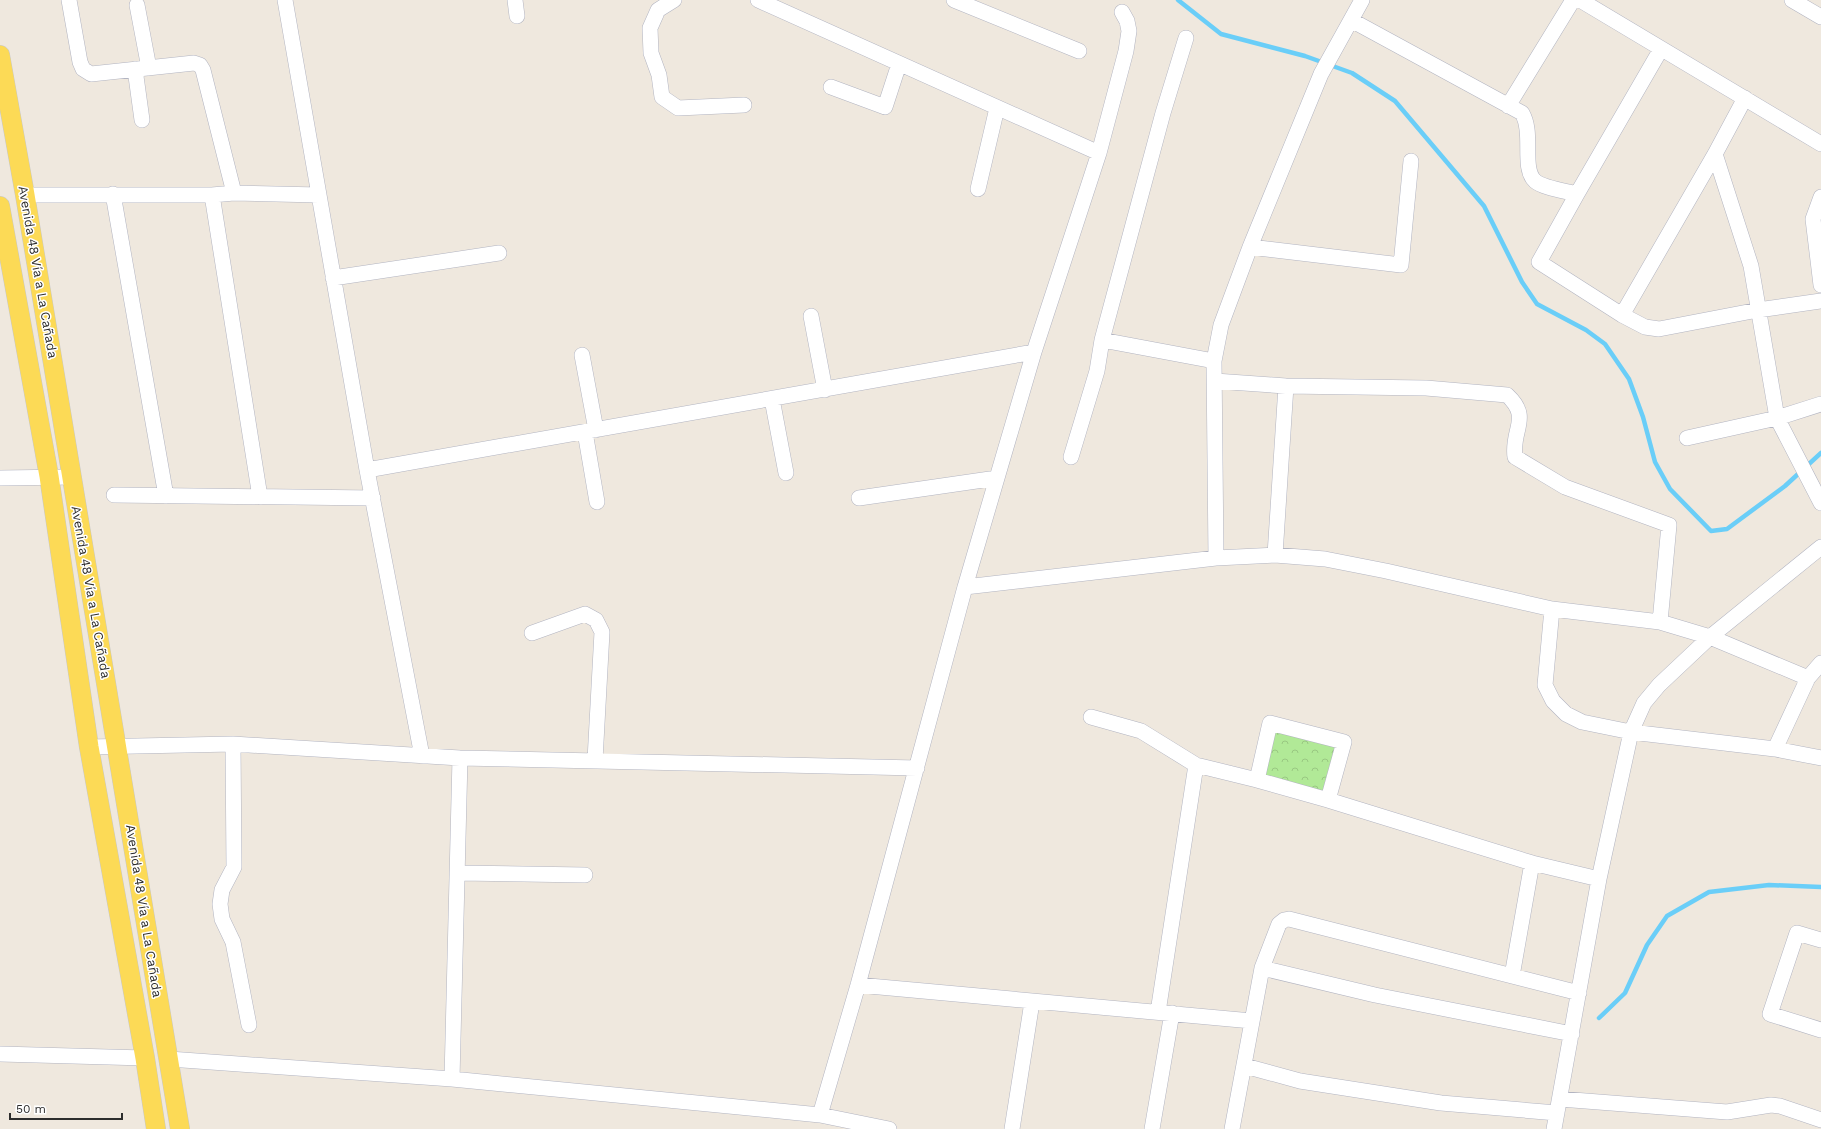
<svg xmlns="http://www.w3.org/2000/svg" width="1821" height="1129" viewBox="0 0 1821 1129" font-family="'Work Sans',sans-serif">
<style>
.park{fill:url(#park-crowns)}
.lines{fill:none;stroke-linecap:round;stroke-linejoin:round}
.stream{stroke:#6acef8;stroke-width:4.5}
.minor-casing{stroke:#b2b4c1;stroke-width:16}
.major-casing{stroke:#c8c8c8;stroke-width:20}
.minor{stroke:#fff;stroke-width:15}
.major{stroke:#fcda56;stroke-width:19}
.labels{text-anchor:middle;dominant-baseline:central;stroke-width:3;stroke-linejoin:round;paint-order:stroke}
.street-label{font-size:13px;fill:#2d2d2d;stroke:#fff}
</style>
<defs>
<pattern id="park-crowns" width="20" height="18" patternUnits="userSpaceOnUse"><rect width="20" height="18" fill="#b1e997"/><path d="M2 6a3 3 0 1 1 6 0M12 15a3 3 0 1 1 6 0" fill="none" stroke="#99c882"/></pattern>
</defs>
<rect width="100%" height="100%" fill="#efe8de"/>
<path class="park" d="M 1275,731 L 1337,747 L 1322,793 L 1265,775 Z"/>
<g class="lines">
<path class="stream" d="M 1178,0 L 1221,34 L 1305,56 L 1352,73 L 1395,101 L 1484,206 L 1522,282 L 1537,304 L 1586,330 L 1605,344 L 1629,379 L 1643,417 L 1655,462 L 1670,489 L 1711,531 L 1727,529 L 1785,486 L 1821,453
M 1599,1018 L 1625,993 L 1647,945 L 1667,916 L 1709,892 L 1769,885 L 1821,887"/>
<defs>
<path id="minor" d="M 69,0 L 80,62 L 83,69 L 91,74 L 194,63 L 200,65 L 203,70 L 234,193
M 285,0 L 367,470 L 422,756
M 515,0 L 517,16
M 674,0 L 658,10 L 650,28 L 651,53 L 659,75 L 662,97 L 678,108 L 744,105
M 758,0 L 1099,153
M 954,0 L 1079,51
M 1580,0 L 1821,144
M 1792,0 L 1821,17
M 137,5 L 149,68
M 1351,20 L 1522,113 C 1534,133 1521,168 1535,181 C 1543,188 1566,191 1577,194
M 1186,38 L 1163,113 L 1102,340 L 1214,361
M 1661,49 L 1577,194 L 1539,262 L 1622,315 L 1645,327 L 1659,329 L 1758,310 L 1821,301
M 135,69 L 142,120
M 831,87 L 885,107 L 899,64
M 1508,106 L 1573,0
M 1715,154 L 1751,266 L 1777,418 L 1821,503
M 978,189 L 997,108
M 113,194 L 166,496
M 25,195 L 212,195 L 234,193 L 319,195
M 212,195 L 260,497
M 1821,197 L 1813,219 L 1821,285
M 1250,247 L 1401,265 L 1411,161
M 333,278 L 499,253
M 1622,315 L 1715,154 L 1745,98
M 811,316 L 825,390
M 582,355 L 596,430
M 1215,381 L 1286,386 L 1426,388 L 1507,395 C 1532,418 1511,429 1515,457 L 1565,487 L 1669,525 L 1660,622
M 772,399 L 786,473
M 585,432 L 597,502
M 1687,438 L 1777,418 L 1821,404
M 1071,457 L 1097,371 L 1102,340
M 367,470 L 1034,352
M 0,478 L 72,477
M 114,495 L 373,498
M 859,498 L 997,478
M 1275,555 L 1286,386
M 1216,558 L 1214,361 L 1221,325 L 1250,247 L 1321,74 L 1362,0
M 965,587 L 1216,558 L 1275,555 L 1325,559 L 1386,571 L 1552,609 L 1660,622 L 1710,637 L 1808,678
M 1552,609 L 1545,685 L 1553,701 L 1566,714 L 1582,722 L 1631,732 L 1775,749 L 1821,758
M 532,633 L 585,614 L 596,620 L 602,632 L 595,760
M 1091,717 L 1141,731 L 1196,765 L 1257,780 L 1328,800 L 1532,863 L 1599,879
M 233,744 L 234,867 L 222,890 L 220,904 L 222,919 L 233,942 L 249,1025
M 89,747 L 233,744 L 460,758 L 917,768
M 1775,749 L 1808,678 L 1821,663
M 1257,780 L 1270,723 L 1344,742 L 1328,800
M 458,873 L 585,875
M 1821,940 L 1797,933 L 1770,1014 L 1821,1030
M 1262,968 L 1375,995 L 1572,1034
M 1512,976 L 1532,863
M 858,985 L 1252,1021
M 1158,1012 L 1196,765
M 0,1054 L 145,1058
M 169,1059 L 452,1079 L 820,1115 L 889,1129
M 1245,1066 L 1300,1081 L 1441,1103 L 1557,1113
M 452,1079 L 460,758
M 1560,1099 L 1727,1112 L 1771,1105 L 1780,1106 L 1821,1120
M 820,1115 L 858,985 L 965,587 L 1034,352 L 1099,153 L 1126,51 L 1129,31 L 1127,21 L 1122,12
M 1012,1129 L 1032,1002
M 1152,1129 L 1172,1013
M 1232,1129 L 1262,968 L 1279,924 L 1284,920 L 1289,919 L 1579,993
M 1554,1129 L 1599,879 L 1631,732 L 1644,703 L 1659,685 L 1710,637 L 1821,547"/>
<path id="major" d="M 0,55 L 25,195 L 180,1129
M 0,206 L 49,476 L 89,747 L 145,1058 L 156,1129"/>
</defs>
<use href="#minor" class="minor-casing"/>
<use href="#major" class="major-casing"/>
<use href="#minor" class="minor"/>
<use href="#major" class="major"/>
</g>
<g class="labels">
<g class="street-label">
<text transform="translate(38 272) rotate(80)">Avenida 48 Vía a La Cañada</text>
<text transform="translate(91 592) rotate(80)">Avenida 48 Vía a La Cañada</text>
<text transform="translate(144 911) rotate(81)">Avenida 48 Vía a La Cañada</text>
</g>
</g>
<path d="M10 1113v6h112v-6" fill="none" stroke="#2d2d2d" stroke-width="2"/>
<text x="16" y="1113" font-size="12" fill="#2d2d2d" stroke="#ffffff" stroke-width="3" paint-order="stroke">50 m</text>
</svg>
